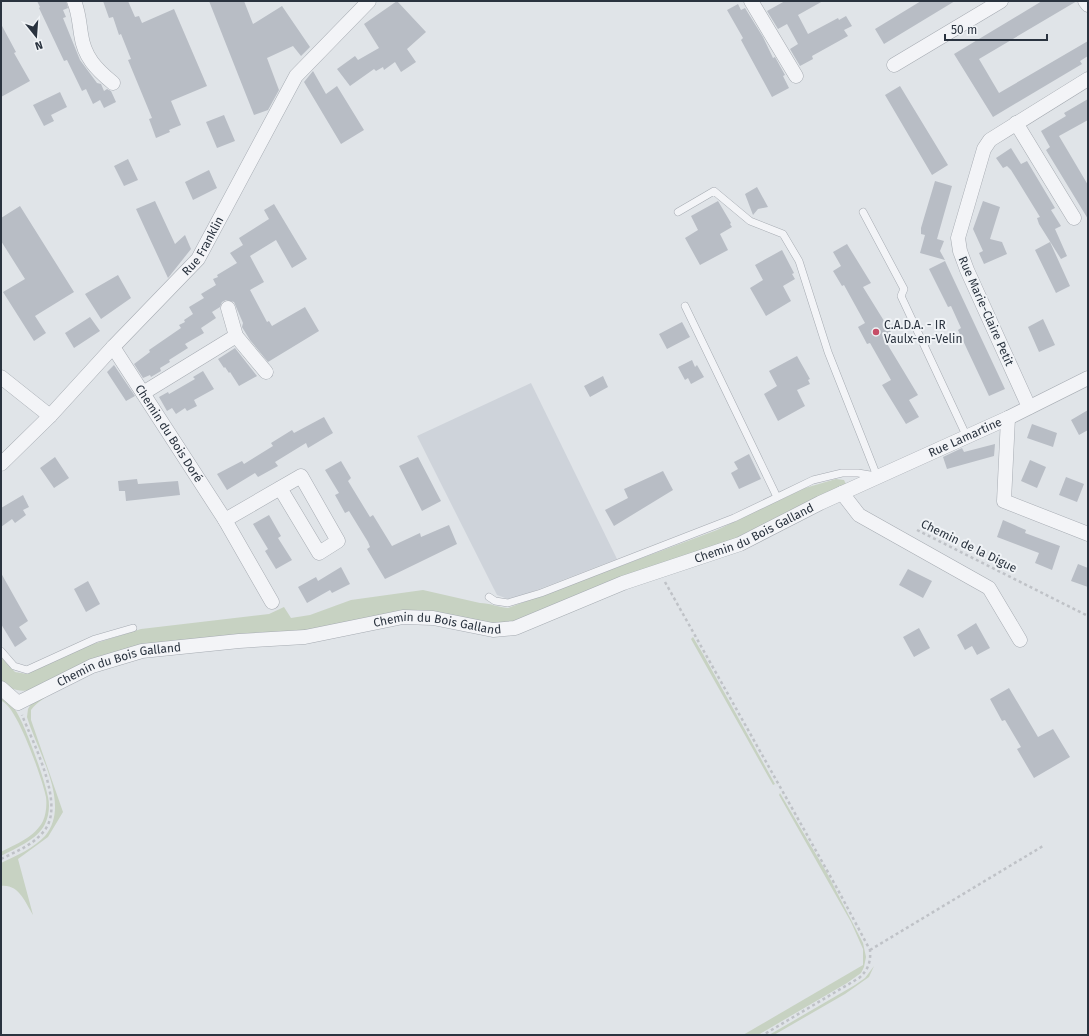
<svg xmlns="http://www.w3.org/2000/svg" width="1089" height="1036" viewBox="0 0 1089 1036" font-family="'Fira Sans',sans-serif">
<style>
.built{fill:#ced3da}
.green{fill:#c7d2c2}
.building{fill:#b8bdc5}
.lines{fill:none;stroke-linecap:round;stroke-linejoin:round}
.service-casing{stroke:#a6abb2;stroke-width:8}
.minor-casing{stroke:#a6abb2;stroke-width:15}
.path{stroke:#bfc2c7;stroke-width:2.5;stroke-dasharray:3 3;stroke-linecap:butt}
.service{stroke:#f3f4f7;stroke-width:7}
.minor{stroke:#f3f4f7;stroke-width:14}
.poi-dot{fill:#c64d67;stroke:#f0f3f6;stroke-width:1.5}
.labels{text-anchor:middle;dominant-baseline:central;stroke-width:4;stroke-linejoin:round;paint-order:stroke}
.street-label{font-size:12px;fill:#2a333f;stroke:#f0f3f6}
.poi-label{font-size:12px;fill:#2a333f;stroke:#f0f3f6;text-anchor:start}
</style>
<rect width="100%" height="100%" fill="#e0e4e8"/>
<path class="built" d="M 531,383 L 617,559 L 511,600 L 497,595 L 417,436 Z"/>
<path class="green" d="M 836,479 L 844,480 L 846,484 L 750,534 L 501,626 L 450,615 L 302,633 L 146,646 L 31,690 C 19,692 9,690 1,680 L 1,657 L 15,672 L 27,674 L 90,645 L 141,629 L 269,614 L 284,607 L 291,618 L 310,615 L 351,600 L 423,590 L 480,603 C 490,603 497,607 508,608 L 717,530 L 805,488 Z
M 693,637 L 703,654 L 775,784 L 773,785 L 691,639 Z
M 105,668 C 86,677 42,694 31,710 L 31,720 L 63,812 L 48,837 L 18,859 L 33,915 C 25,902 19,884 1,886 L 1,863 C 16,856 34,848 45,836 C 72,804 37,751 27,717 L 28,709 L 32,702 L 69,683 Z
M 1,695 C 5,699 10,703 14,708 C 24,721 45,780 48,797 C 50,805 49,816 45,824 C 37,840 16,848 1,856 L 1,852 C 16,844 35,837 43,821 C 46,814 47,805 46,797 C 43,781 16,703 1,701 Z
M 780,793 L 827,873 L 863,943 L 866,957 L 864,967 L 861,973 L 847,983 L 758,1035 L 743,1035 L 863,965 L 863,949 L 851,922 L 779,795 Z
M 874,966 L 869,977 L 845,994 L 774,1035 L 769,1035 L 855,985 L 865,978 Z"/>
<path class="building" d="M 37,1 L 66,1 L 68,8 L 63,10 L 66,17 L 63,18 L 80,60 L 97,83 L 101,84 L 104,91 L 107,89 L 111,91 L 116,102 L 104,108 L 100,100 L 93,104 L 86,89 L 82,91 L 67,60 L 64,61 L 39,8 L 40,7 Z
M 103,1 L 128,1 L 135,17 L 139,16 L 142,23 L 174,9 L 207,86 L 171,101 L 181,125 L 169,130 L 170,132 L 156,138 L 149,119 L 152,118 L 128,60 L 131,59 L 121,34 L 119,35 L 113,17 L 109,18 Z
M 209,1 L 244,1 L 253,24 L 282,6 L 310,47 L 301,56 L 293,46 L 267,58 L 279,90 L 268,110 L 254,115 Z
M 397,1 L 426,32 L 407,49 L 416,62 L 401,72 L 395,62 L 384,70 L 383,67 L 376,71 L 374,69 L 350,86 L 337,69 L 355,56 L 358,60 L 379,48 L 364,24 Z
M 785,1 L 823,1 L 798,15 L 808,34 L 838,18 L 839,20 L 846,16 L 852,26 L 844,30 L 848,36 L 812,56 L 813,59 L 800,66 L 790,49 L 798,44 L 787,24 L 778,29 L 767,11 Z
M 921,1 L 955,1 L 884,44 L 875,29 Z
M 1042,1 L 1077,1 L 979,59 L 999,93 L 1088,41 L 1088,56 L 1080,61 L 1082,64 L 993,117 L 954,54 Z
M 738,4 L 741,10 L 745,8 L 763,37 L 773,58 L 775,57 L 785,75 L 783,76 L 789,88 L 772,97 L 741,40 L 743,38 L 727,10 Z
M 1,24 L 16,52 L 14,53 L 30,81 L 1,97 Z
M 313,71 L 326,94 L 337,86 L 364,130 L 341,144 L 304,82 Z
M 900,86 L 948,165 L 932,175 L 885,95 Z
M 60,92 L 67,107 L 51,115 L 54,121 L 44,126 L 33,105 Z
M 1088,99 L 1088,120 L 1059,136 L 1088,185 L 1088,219 L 1046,150 L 1050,147 L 1041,131 L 1066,116 L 1064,113 Z
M 224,115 L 235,141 L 217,148 L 206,122 Z
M 1011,148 L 1021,164 L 1027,161 L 1055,208 L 1051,210 L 1061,226 L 1055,229 L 1067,256 L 1061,259 L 1039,224 L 1037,218 L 1040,217 L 1011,170 L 1007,166 L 1003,168 L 996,158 Z
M 128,159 L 138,180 L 124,186 L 114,166 Z
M 209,170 L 217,188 L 193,200 L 185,182 Z
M 935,181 L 952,186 L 937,239 L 944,241 L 940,251 L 945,260 L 920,253 L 925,235 L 921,234 L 921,228 Z
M 757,187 L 768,207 L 758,209 L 753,215 L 745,194 Z
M 155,201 L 175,244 L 185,235 L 191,249 L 168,278 L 136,209 Z
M 718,201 L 731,223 L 730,224 L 732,227 L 720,234 L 728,250 L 700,265 L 685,238 L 698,230 L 691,216 Z
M 983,201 L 1000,207 L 990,239 L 1002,242 L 1007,254 L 984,264 L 979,253 L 983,251 L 973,229 Z
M 274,204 L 307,259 L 292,268 L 276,240 L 250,256 L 264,282 L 250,290 L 267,322 L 269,321 L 272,326 L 305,307 L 319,331 L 268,362 L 250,340 L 242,327 L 243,323 L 234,302 L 226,300 L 222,302 L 220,307 L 212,312 L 216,318 L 201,328 L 204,333 L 185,344 L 188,348 L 169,360 L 170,362 L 160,368 L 161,371 L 151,377 L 150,375 L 143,378 L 134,364 L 150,352 L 149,350 L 181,328 L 179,325 L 185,322 L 184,320 L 193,314 L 189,307 L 204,298 L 201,294 L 216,285 L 213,279 L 218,277 L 217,275 L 237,263 L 230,253 L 243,245 L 239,238 L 269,219 L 264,210 Z
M 20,206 L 74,292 L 35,316 L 46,333 L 34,341 L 3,292 L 25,279 L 1,241 L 1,218 Z
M 1050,242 L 1070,286 L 1056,293 L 1035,250 Z
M 847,244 L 871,283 L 863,287 L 894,337 L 886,342 L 918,395 L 909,400 L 919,417 L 906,424 L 882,385 L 891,380 L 870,343 L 867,344 L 858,327 L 865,323 L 844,285 L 842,286 L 833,271 L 841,266 L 833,252 Z
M 782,250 L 794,273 L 792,274 L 795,279 L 783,286 L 791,301 L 766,316 L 750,288 L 763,280 L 755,265 Z
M 945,261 L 1005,389 L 989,396 L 958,330 L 961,328 L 951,306 L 948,307 L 929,269 Z
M 118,275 L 131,298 L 101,319 L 85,294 Z
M 90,317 L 100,331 L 74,348 L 65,333 Z
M 1043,319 L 1055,345 L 1039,352 L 1028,327 Z
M 682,322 L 690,337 L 667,349 L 659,334 Z
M 235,348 L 257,376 L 239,386 L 230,372 L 229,373 L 225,367 L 224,368 L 218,359 Z
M 797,356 L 810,379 L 808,380 L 810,384 L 797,390 L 805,406 L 778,421 L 764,394 L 777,386 L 769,371 Z
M 692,360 L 695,367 L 697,365 L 704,377 L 691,384 L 688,378 L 685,380 L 678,367 Z
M 114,365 L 135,396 L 126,401 L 107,372 Z
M 203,371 L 214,389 L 194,400 L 197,406 L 187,411 L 185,408 L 176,414 L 172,408 L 167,411 L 159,397 L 168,392 L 169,394 L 195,379 L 193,377 Z
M 603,376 L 608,387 L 590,397 L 584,386 Z
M 1088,410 L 1088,430 L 1079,435 L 1071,420 Z
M 324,417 L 333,433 L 308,448 L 306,443 L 275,462 L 278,466 L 258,477 L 255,473 L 227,490 L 217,474 L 242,461 L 244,464 L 273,446 L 271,443 L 292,430 L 294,433 Z
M 1032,424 L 1057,433 L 1053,447 L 1027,438 Z
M 995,444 L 994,456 L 947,469 L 943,457 L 962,448 L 964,452 Z
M 749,454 L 761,479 L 739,489 L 731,473 L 738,469 L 734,462 Z
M 55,457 L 69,478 L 54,488 L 40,468 Z
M 418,457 L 441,501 L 422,511 L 399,466 Z
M 1030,460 L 1046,467 L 1037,488 L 1021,481 Z
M 341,461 L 351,478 L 348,481 L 370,517 L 373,515 L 392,546 L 420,533 L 421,537 L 449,525 L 457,544 L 385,579 L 367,549 L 370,547 L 368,542 L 349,511 L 345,513 L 335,495 L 339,493 L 325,470 Z
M 663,471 L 673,490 L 614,526 L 605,510 L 628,498 L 624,489 Z
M 1066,477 L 1084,484 L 1077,502 L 1059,495 Z
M 137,479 L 138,484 L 178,481 L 180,495 L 126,501 L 125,491 L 119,491 L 118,481 Z
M 23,495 L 29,507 L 23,510 L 26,515 L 15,523 L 12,519 L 1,527 L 1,508 Z
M 269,515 L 281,536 L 278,538 L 292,560 L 276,569 L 265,551 L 268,549 L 253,524 Z
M 1003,520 L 1026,530 L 1025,533 L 1060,546 L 1052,570 L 1035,563 L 1039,553 L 997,537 Z
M 1078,564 L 1088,568 L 1088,587 L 1071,581 Z
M 341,567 L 350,584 L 332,593 L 330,590 L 307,603 L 298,587 L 316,577 L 318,581 Z
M 908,569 L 932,581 L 923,598 L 899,585 Z
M 1,573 L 28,621 L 19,627 L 27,639 L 15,647 L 1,624 Z
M 88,581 L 100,604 L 86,612 L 74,589 Z
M 976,623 L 990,648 L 977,655 L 972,646 L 965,650 L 957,635 Z
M 919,628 L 930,648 L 914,657 L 903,637 Z
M 1009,688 L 1038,737 L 1053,729 L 1070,757 L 1034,778 L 1017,749 L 1021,747 L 1005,720 L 1002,721 L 990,699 Z"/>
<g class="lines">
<defs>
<path id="service" d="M 678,212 L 714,191 L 750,221 L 783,234 L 799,261 L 828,352 L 877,476
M 863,212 L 904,289 L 901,296 L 966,435
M 685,306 L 777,497
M 489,597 L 495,601 L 508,603 L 541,593 L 734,518 L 813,480 L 842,473 L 858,473 L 876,476
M 1,651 L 14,666 L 27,670 L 95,639 L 133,628"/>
<g id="minor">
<path d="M 74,1 C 79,13 79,22 81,34 C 84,57 96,69 113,83"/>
<path d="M 751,1 L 796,76"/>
<path d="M 1085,1 L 1088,5"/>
<path d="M 894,65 L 1001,1"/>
<path d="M 1016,123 L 1074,218"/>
<path d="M 228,308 L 236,336 L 266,372"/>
<path id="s1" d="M 113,347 L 225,520 L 272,602"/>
<path d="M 1,377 L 50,416"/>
<path d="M 143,393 L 236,336"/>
<path d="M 1029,407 L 967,270 L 960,251 L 958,238 L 984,149 L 990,140 L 1088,79"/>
<path d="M 1008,418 L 1004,501 L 1088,534"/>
<path id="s2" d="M 1,464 L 50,416 L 113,347 L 198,259 L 296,76 L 369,1"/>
<path d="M 842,493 L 859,515 L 989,588 L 1020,640"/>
<path d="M 225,520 L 301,476 L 338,541 L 319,553 L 280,488"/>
<path id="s3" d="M 1,688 L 18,703 L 92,666 L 142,651 L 239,641 L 305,637 L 403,617 L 433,618 L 493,630 L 515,628 L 623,583 L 740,544 L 820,503 L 1008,418 L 1088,378"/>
</g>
</defs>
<use href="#service" class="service-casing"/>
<use href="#minor" class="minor-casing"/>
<path class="path" d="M 917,530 L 1088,616
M 665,582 L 838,890 L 870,950 C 871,962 868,970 859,978 L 763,1035
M 1,859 C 17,851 33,845 44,831 C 66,805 33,743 22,715
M 870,950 L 1043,846"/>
<use href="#service" class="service"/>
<use href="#minor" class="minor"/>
</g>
<circle class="poi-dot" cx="876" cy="332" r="4"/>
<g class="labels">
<g class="street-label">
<text stroke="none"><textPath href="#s2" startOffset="298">Rue Franklin</textPath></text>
<text transform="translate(986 311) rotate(66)">Rue Marie-Claire Petit</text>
<text stroke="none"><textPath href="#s1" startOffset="103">Chemin du Bois Doré</textPath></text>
<text stroke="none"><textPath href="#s3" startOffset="1024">Rue Lamartine</textPath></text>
<text stroke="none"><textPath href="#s3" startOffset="792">Chemin du Bois Galland</textPath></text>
<text transform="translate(969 546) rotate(26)">Chemin de la Digue</text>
<text stroke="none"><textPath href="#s3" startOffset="456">Chemin du Bois Galland</textPath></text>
<text stroke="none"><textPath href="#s3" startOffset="132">Chemin du Bois Galland</textPath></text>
</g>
<g class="poi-label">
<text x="884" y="325">C.A.D.A. - IR<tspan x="884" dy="14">Vaulx-en-Velin</tspan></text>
</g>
</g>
<rect width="1089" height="1036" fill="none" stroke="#2a333f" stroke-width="4"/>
<g transform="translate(36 36) rotate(163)" stroke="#f0f3f6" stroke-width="3" paint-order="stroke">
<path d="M0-3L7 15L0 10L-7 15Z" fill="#2a333f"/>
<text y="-6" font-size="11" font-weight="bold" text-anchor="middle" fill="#2a333f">N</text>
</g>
<path d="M945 34v6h102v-6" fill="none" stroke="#2a333f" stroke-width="2"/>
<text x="951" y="34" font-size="12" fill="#2a333f" stroke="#f0f3f6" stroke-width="3" paint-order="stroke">50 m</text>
</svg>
